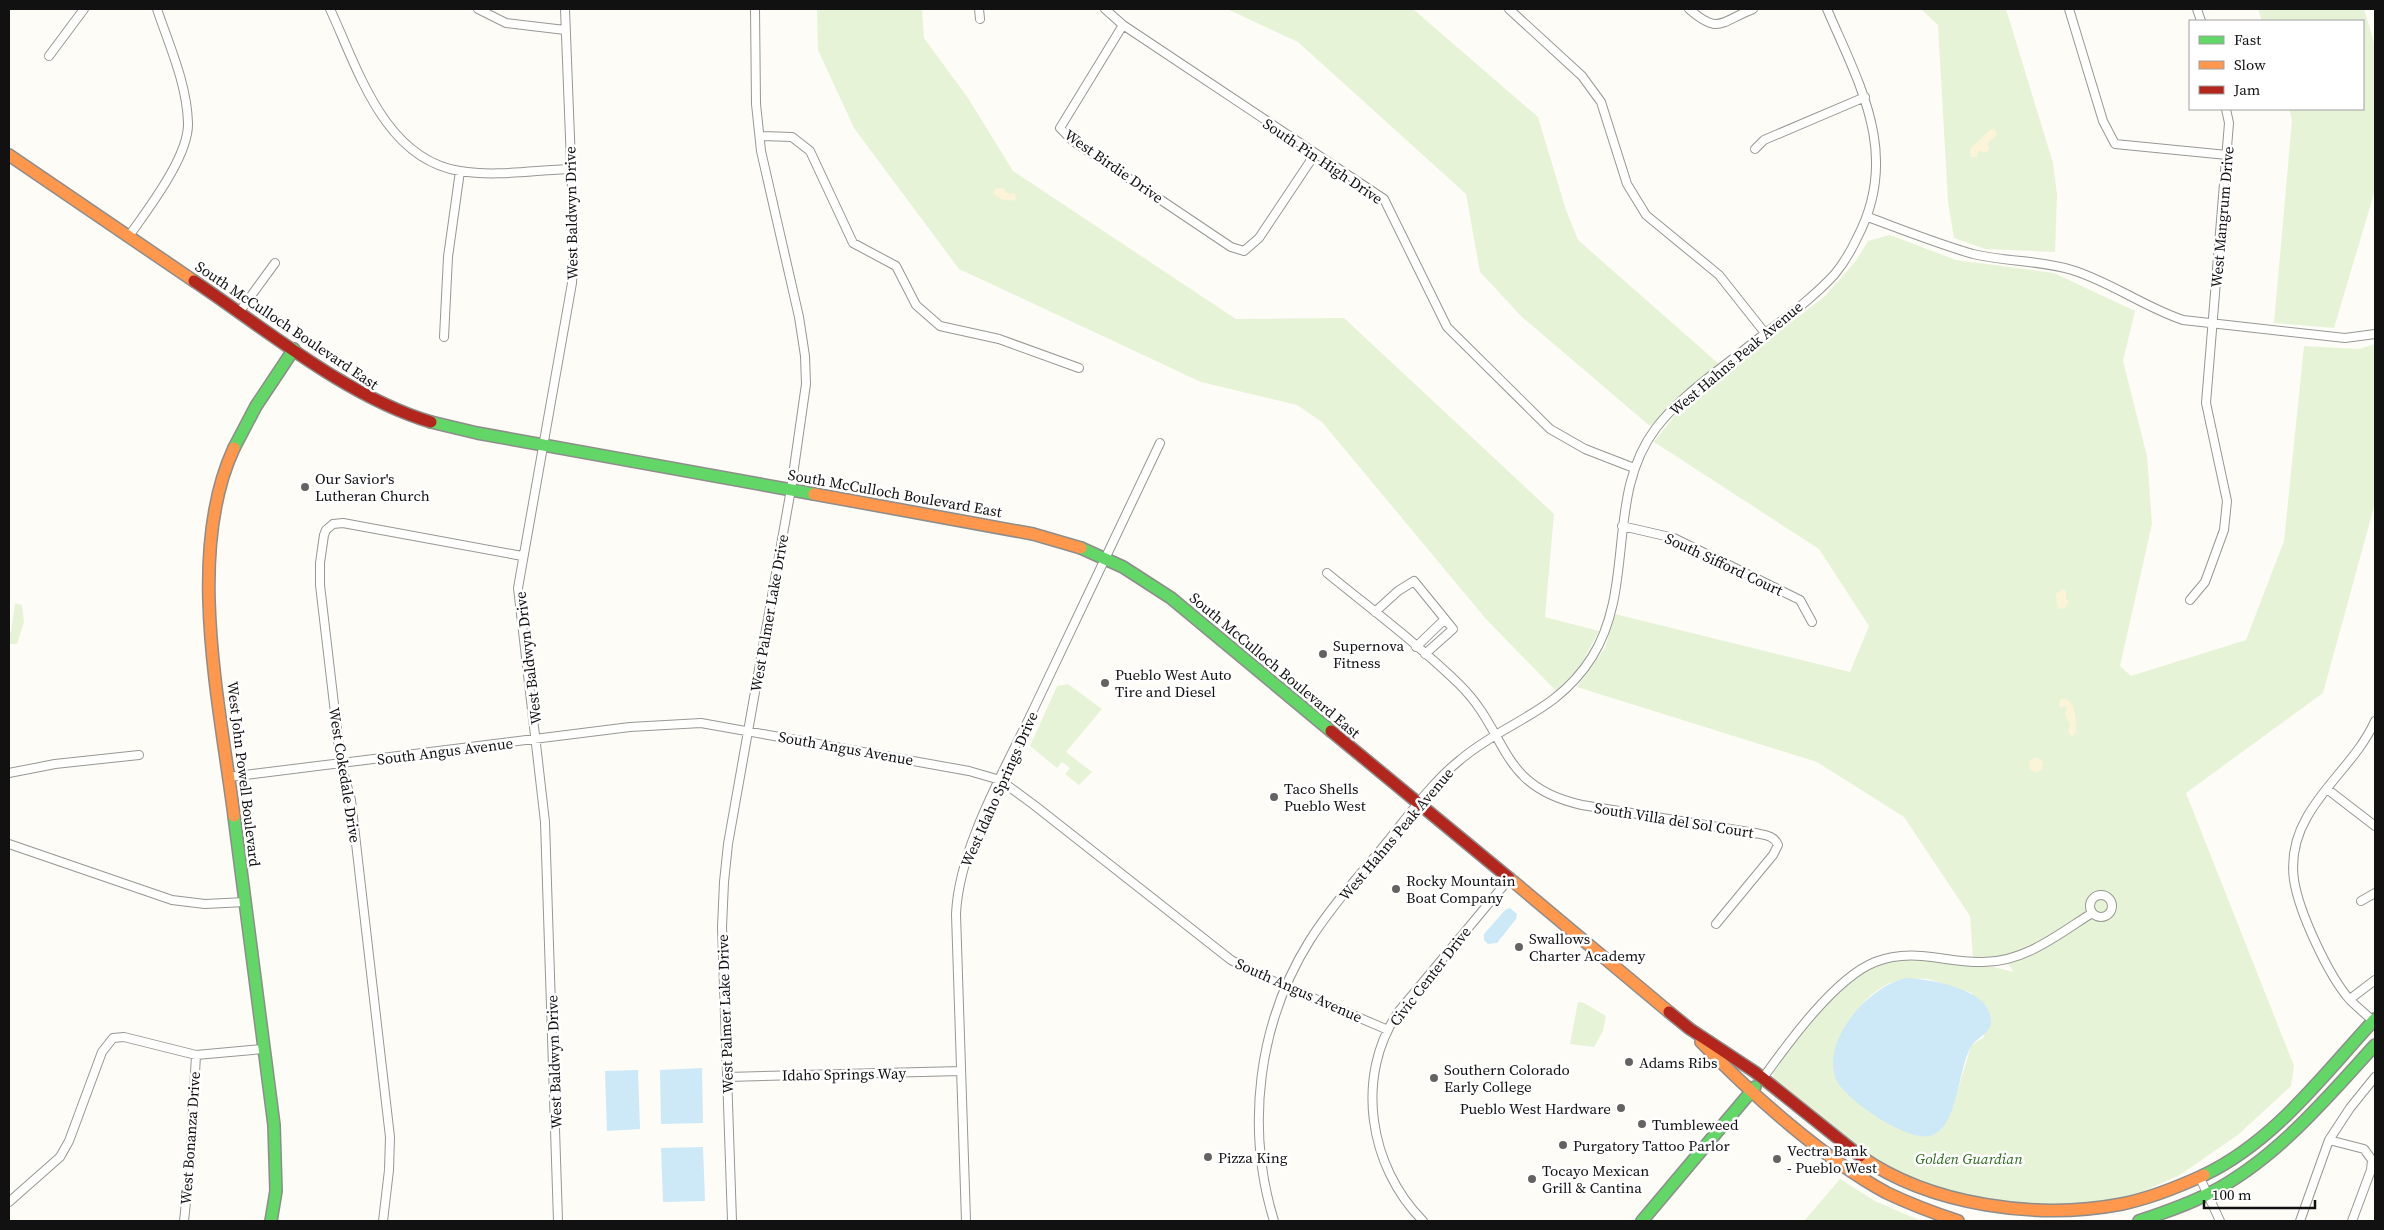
<svg xmlns="http://www.w3.org/2000/svg" width="2384" height="1230" viewBox="0 0 2384 1230" font-family="'Source Serif 4',serif">
<style>
.green{fill:#e7f3d7;fill-rule:evenodd}
.sand{fill:#fcf4d9}
.water{fill:#cde8f7}
.lines{fill:none;stroke-linecap:round;stroke-linejoin:round}
.street-casing{stroke:#979795;stroke-width:10}
.fast-casing{stroke:#8e8d8b;stroke-width:14}
.slow-casing{stroke:#8e8d8b;stroke-width:14}
.jam-casing{stroke:#8e8d8b;stroke-width:14}
.street{stroke:#fffffe;stroke-width:8}
.fast{stroke:#63d668;stroke-width:11}
.slow{stroke:#ff974d;stroke-width:11}
.jam{stroke:#b3261e;stroke-width:11}
.poi-dot{fill:#646362;stroke:#fff;stroke-width:2}
.labels{text-anchor:middle;dominant-baseline:central;stroke-width:5;stroke-linejoin:round;paint-order:stroke}
.street-label{font-size:15px;fill:#111;stroke:#fff}
.poi-label{font-size:15px;fill:#111;stroke:#fff;text-anchor:start}
.park-label{font-size:15px;font-style:italic;fill:#2f6b1f;stroke:#fff}
</style>
<rect width="100%" height="100%" fill="#fdfcf7"/>
<path class="green" d="M 817,9 L 922,9 L 924,38 L 968,98 L 1013,171 L 1236,319 L 1344,318 L 1554,514 L 1545,617 L 1599,631 L 1579,668 L 1556,691 L 1486,619 L 1322,422 L 1297,405 L 1201,382 L 959,269 L 854,128 L 818,50 Z
M 1227,9 L 1413,9 L 1538,117 L 1566,210 L 1578,240 L 1719,364 L 1650,426 L 1522,317 L 1480,272 L 1466,194 L 1298,42 Z
M 1921,9 L 2006,9 L 2053,163 L 2057,195 L 2055,252 L 1985,249 L 1954,238 L 1948,202 L 1938,25 Z
M 2258,9 L 2364,9 L 2375,46 L 2375,190 L 2334,328 L 2274,323 L 2292,120 L 2289,109 L 2363,109 L 2363,21 L 2262,21 Z
M 1890,235 L 1956,260 L 2054,273 L 2135,311 L 2123,361 L 2147,456 L 2152,524 L 2120,666 L 2131,676 L 2246,640 L 2284,541 L 2304,346 L 2359,349 L 2375,344 L 2375,503 L 2323,693 L 2186,793 L 2294,1066 L 2291,1086 L 2239,1134 L 2180,1175 L 2137,1194 L 2083,1204 L 2045,1208 L 1944,1194 L 1895,1174 L 1854,1148 L 1774,1080 L 1772,1071 L 1841,987 L 1875,966 L 1910,958 L 1989,966 L 2014,972 L 2005,960 L 1973,958 L 1970,916 L 1904,817 L 1817,762 L 1577,687 L 1605,648 L 1615,614 L 1850,672 L 1869,626 L 1819,549 L 1654,442 L 1679,410 L 1705,388 L 1824,297 L 1855,262 L 1868,241 ZM 1928,979 L 1972,993 L 1984,1037 L 1971,1046 L 1953,1106 L 1941,1130 L 1844,1029 C 1857,1009 1872,988 1896,981 C 1905,978 1918,979 1928,979 Z
M 15,603 L 22,605 L 24,622 L 17,644 L 9,644 L 9,632 L 11,632 Z
M 1068,684 L 1102,709 L 1066,752 L 1092,772 L 1079,785 L 1065,774 L 1070,768 L 1062,762 L 1057,768 L 1030,746 L 1057,686 Z
M 1578,1002 L 1584,1003 L 1606,1016 L 1603,1031 L 1594,1047 L 1570,1044 Z
M 1840,1179 L 1875,1201 L 1921,1221 L 1804,1221 Z"/>
<path class="sand" d="M 1991,129 L 1996,131 L 1997,135 L 1988,143 L 1989,150 L 1985,153 L 1979,150 L 1977,157 L 1971,157 L 1970,149 Z
M 1003,188 L 1007,193 L 1015,194 L 1016,199 C 1010,203 998,199 993,193 L 995,189 Z
M 2063,589 L 2066,591 L 2066,598 L 2069,601 L 2065,608 L 2060,609 L 2057,606 L 2056,594 Z
M 2064,698 C 2076,703 2076,719 2076,731 L 2072,737 L 2068,732 L 2070,725 L 2065,714 L 2067,709 L 2065,706 L 2061,708 L 2059,705 L 2060,700 Z
M2029 765a7 7 0 1 1 14 0a7 7 0 1 1-14 0Z"/>
<path class="water" d="M 1510,908 L 1517,914 L 1516,919 L 1497,943 L 1488,944 L 1484,940 L 1484,934 L 1505,910 Z
M 1907,978 C 1929,979 1979,988 1988,1010 C 1999,1033 1978,1034 1971,1047 C 1958,1067 1958,1131 1929,1136 C 1906,1141 1844,1099 1836,1079 C 1820,1040 1871,984 1907,978 Z
M 702,1068 L 703,1123 L 661,1124 L 660,1070 Z
M 638,1070 L 640,1129 L 607,1131 L 605,1071 Z
M 703,1147 L 705,1201 L 663,1202 L 661,1148 Z"/>
<g class="lines">
<defs>
<path id="street" d="M 330,9 C 358,69 384,159 460,171 C 496,177 535,170 571,169
M 478,9 L 506,23 L 565,30
M 979,9 L 980,19
M 1105,9 L 1123,25 L 1384,199 L 1447,327 L 1550,429 L 1585,449 L 1634,468
M 1509,9 L 1582,76 L 1601,102 L 1627,184 L 1646,215 L 1719,275 L 1765,333
M 1689,9 C 1719,35 1720,22 1753,9
M 2069,9 L 2103,121 L 2115,144 L 2227,155
M 2197,9 L 2201,21
M 1123,25 L 1060,128 L 1073,141 L 1231,247 L 1244,251 L 1259,238 L 1315,154
M 49,56 L 84,9
M 760,136 L 792,137 L 810,151 L 853,243 L 896,266 L 916,305 L 940,326 L 999,339 L 1079,368
M 1755,149 L 1764,140 L 1865,97
M 1868,217 C 1903,230 1938,244 1973,254 C 2006,262 2040,260 2072,270 C 2111,282 2144,307 2183,320 L 2345,338 L 2375,334
M 129,236 C 148,209 189,156 188,123 C 187,84 169,45 157,9
M 240,311 L 275,263
M 444,337 L 448,257 L 460,171
M 1622,526 L 1674,538 L 1800,600 L 1812,622
M 1327,573 C 1371,609 1418,644 1459,684 C 1510,734 1497,786 1582,805 L 1755,833 C 1764,835 1774,835 1778,845 L 1773,855 L 1716,924
M 2190,600 L 2205,582 L 2224,530 L 2227,501 L 2206,403 L 2229,123 L 2226,109
M 1375,612 L 1398,591 L 1414,581 L 1453,629 L 1425,654
M 1416,647 L 1445,619
M 2375,721 C 2359,757 2326,783 2307,817 C 2296,836 2291,858 2294,880 C 2299,912 2328,975 2350,1000 C 2358,1008 2367,1015 2375,1023
M 9,773 L 55,764 L 139,755
M 229,777 L 630,727 L 701,723 L 969,771 L 1000,780 L 1034,805 L 1231,960 L 1259,975 L 1388,1030
M 2327,789 L 2375,826
M 9,844 L 172,900 L 205,904 L 245,902
M2090 906a11 11 0 1 1 22 0a11 11 0 1 1-22 0Z
M 2361,901 L 2375,893
M 2350,999 L 2375,980
M 727,1077 L 961,1071
M 1763,1078 C 1788,1043 1835,978 1875,962 C 1914,947 1945,963 1983,962 C 2025,962 2059,934 2092,913
M 2329,1140 L 2364,1149 L 2372,1160 L 2371,1170 L 2352,1221
M 2200,1178 L 2220,1221
M 9,1202 L 60,1157 L 69,1141 L 102,1052 L 113,1038 L 124,1037 L 196,1055 L 263,1049
M 184,1221 L 190,1164 L 196,1055
M 383,1221 L 389,1170 L 390,1137 L 351,800 L 341,764 L 320,585 L 320,563 L 324,535 L 326,530 L 333,524 L 343,523 L 522,556
M 558,1221 L 545,822 L 518,588 L 572,283 L 574,241 L 565,9
M 732,1221 L 722,927 L 724,882 L 728,844 L 791,489 L 806,384 L 805,356 L 799,317 L 761,151 L 756,104 L 755,9
M 966,1221 L 956,914 C 959,846 1007,766 1036,704 C 1078,617 1118,530 1160,443
M 1274,1221 C 1245,1127 1258,1023 1310,940 C 1331,907 1358,877 1383,847 C 1407,818 1430,784 1460,760 C 1506,721 1557,713 1592,657 C 1636,587 1605,495 1656,428 C 1680,397 1714,374 1744,350 C 1774,326 1808,303 1834,275 C 1844,263 1851,251 1857,238 C 1901,155 1860,86 1827,9
M 1423,1221 C 1369,1167 1354,1076 1399,1011 L 1509,879
M 2300,1221 L 2329,1140 L 2350,1108 L 2375,1077"/>
<path id="fast" d="M 431,422 L 477,433 L 814,494
M 234,448 L 256,406 L 294,349
M 1081,548 L 1123,567 L 1171,598 L 1331,731
M 234,816 L 274,1125 L 276,1191 L 271,1221
M 2204,1175 C 2275,1141 2323,1075 2375,1019
M 1642,1221 L 1755,1087
M 2139,1221 C 2163,1213 2187,1205 2210,1193 C 2276,1159 2326,1099 2375,1045"/>
<path id="slow" d="M 9,155 L 194,281
M 234,448 C 185,553 220,705 234,816
M 814,494 L 1033,534 L 1081,548
M 1509,878 L 1669,1012
M 1701,1042 C 1751,1094 1824,1159 1887,1193 C 1910,1204 1934,1213 1958,1221
M 1860,1156 C 1931,1206 2038,1220 2122,1204 C 2151,1198 2178,1187 2204,1175"/>
<path id="jam" d="M 194,281 C 267,330 347,397 431,422
M 1331,731 L 1509,878
M 1669,1012 L 1690,1029 L 1755,1072 L 1860,1156"/>
</defs>
<use href="#street" class="street-casing"/>
<use href="#fast" class="fast-casing"/>
<use href="#slow" class="slow-casing"/>
<use href="#jam" class="jam-casing"/>
<use href="#street" class="street"/>
<use href="#fast" class="fast"/>
<use href="#slow" class="slow"/>
<use href="#jam" class="jam"/>
</g>
<g class="poi-dot">
<circle cx="305" cy="487" r="5"/>
<circle cx="1323" cy="654" r="5"/>
<circle cx="1105" cy="683" r="5"/>
<circle cx="1274" cy="797" r="5"/>
<circle cx="1396" cy="889" r="5"/>
<circle cx="1519" cy="947" r="5"/>
<circle cx="1629" cy="1062" r="5"/>
<circle cx="1434" cy="1078" r="5"/>
<circle cx="1621" cy="1108" r="5"/>
<circle cx="1642" cy="1124" r="5"/>
<circle cx="1563" cy="1145" r="5"/>
<circle cx="1208" cy="1157" r="5"/>
<circle cx="1777" cy="1159" r="5"/>
<circle cx="1532" cy="1179" r="5"/>
</g>
<g class="labels">
<g class="street-label">
<text transform="translate(1323 161) rotate(34)">South Pin High Drive</text>
<text transform="translate(1114 166) rotate(35)">West Birdie Drive</text>
<text transform="translate(571 213) rotate(-91)">West Baldwyn Drive</text>
<text transform="translate(2222 217) rotate(-85)">West Mangrum Drive</text>
<text transform="translate(287 325) rotate(34)">South McCulloch Boulevard East</text>
<text transform="translate(1736 358) rotate(-40)">West Hahns Peak Avenue</text>
<text transform="translate(895 493) rotate(10)">South McCulloch Boulevard East</text>
<text transform="translate(1724 564) rotate(25)">South Sifford Court</text>
<text transform="translate(769 613) rotate(-80)">West Palmer Lake Drive</text>
<text transform="translate(528 658) rotate(-97)">West Baldwyn Drive</text>
<text transform="translate(1275 665) rotate(40)">South McCulloch Boulevard East</text>
<text transform="translate(846 748) rotate(10)">South Angus Avenue</text>
<text transform="translate(445 751) rotate(-7)">South Angus Avenue</text>
<text transform="translate(244 774) rotate(83)">West John Powell Boulevard</text>
<text transform="translate(345 775) rotate(81)">West Cokedale Drive</text>
<text transform="translate(999 789) rotate(-66)">West Idaho Springs Drive</text>
<text transform="translate(1674 820) rotate(9)">South Villa del Sol Court</text>
<text transform="translate(1396 834) rotate(-50)">West Hahns Peak Avenue</text>
<text transform="translate(1430 976) rotate(-52)">Civic Center Drive</text>
<text transform="translate(1299 990) rotate(24)">South Angus Avenue</text>
<text transform="translate(725 1014) rotate(-92)">West Palmer Lake Drive</text>
<text transform="translate(554 1062) rotate(-92)">West Baldwyn Drive</text>
<text transform="translate(844 1074) rotate(-1)">Idaho Springs Way</text>
<text transform="translate(190 1138) rotate(-86)">West Bonanza Drive</text>
</g>
<g class="poi-label">
<text x="315" y="478">Our Savior's<tspan x="315" dy="17">Lutheran Church</tspan></text>
<text x="1333" y="645">Supernova<tspan x="1333" dy="17">Fitness</tspan></text>
<text x="1115" y="674">Pueblo West Auto<tspan x="1115" dy="17">Tire and Diesel</tspan></text>
<text x="1284" y="788">Taco Shells<tspan x="1284" dy="17">Pueblo West</tspan></text>
<text x="1406" y="880">Rocky Mountain<tspan x="1406" dy="17">Boat Company</tspan></text>
<text x="1529" y="938">Swallows<tspan x="1529" dy="17">Charter Academy</tspan></text>
<text x="1639" y="1062">Adams Ribs</text>
<text x="1444" y="1069">Southern Colorado<tspan x="1444" dy="17">Early College</tspan></text>
<text x="1611" y="1108" text-anchor="end">Pueblo West Hardware</text>
<text x="1652" y="1124">Tumbleweed</text>
<text x="1573" y="1145">Purgatory Tattoo Parlor</text>
<text x="1787" y="1150">Vectra Bank<tspan x="1787" dy="17">- Pueblo West</tspan></text>
<text x="1218" y="1157">Pizza King</text>
<text x="1542" y="1170">Tocayo Mexican<tspan x="1542" dy="17">Grill &amp; Cantina</tspan></text>
</g>
<g class="park-label">
<text x="1969" y="1158">Golden Guardian</text>
</g>
</g>
<rect width="2384" height="1230" fill="none" stroke="#111111" stroke-width="20"/>
<rect x="2189" y="20" width="175" height="90" fill="#ffffff" stroke="#a0a0a0"/>
<rect x="2199" y="36" width="25" height="8" fill="#63d668" stroke="#a0a0a0"/>
<text x="2234" y="45" font-size="15" fill="#111111">Fast</text>
<rect x="2199" y="61" width="25" height="8" fill="#ff974d" stroke="#a0a0a0"/>
<text x="2234" y="70" font-size="15" fill="#111111">Slow</text>
<rect x="2199" y="86" width="25" height="8" fill="#b3261e" stroke="#a0a0a0"/>
<text x="2234" y="95" font-size="15" fill="#111111">Jam</text>
<path d="M2204 1200v8h111v-8" fill="none" stroke="#111111" stroke-width="2.5"/>
<text x="2212" y="1200" font-size="15" fill="#111111" stroke="#ffffff" stroke-width="4" paint-order="stroke">100 m</text>
</svg>
